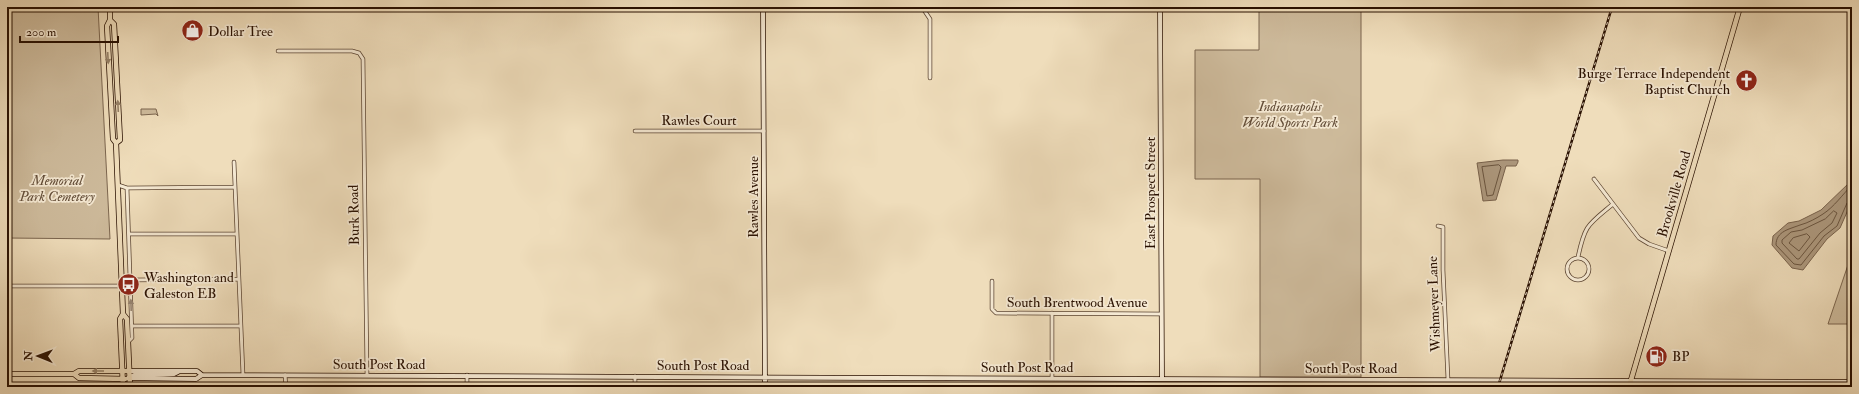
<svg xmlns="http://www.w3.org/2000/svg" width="1859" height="394" viewBox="0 0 1859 394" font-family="'IM FELL Double Pica',serif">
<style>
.green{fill:#cdba9b;stroke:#7b654e}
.water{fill:#ac977c;stroke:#78614b}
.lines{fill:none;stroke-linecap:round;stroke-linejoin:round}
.shore{stroke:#6a543e;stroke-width:1}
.street-casing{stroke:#5a4330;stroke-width:4.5}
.secondary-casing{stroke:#291001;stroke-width:5.5}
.primary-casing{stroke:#291001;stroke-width:6}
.street{stroke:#f5e9d3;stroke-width:3}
.secondary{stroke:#f5e9d3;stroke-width:4}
.primary{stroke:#efddbb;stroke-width:4.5}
.rail-casing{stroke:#291001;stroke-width:2.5}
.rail{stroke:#f5e9d3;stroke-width:1;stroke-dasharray:3;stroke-linecap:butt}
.oneway{fill:#968167}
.oneway2{fill:#998774}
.labels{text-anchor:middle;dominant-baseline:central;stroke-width:3.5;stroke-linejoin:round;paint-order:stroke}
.poi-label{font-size:14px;fill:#291001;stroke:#f5e9d3;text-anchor:start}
.park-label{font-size:14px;font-style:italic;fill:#624c37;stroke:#f5e9d3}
.street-label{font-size:14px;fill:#291001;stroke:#f5e9d3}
</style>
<rect width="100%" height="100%" fill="#efddbb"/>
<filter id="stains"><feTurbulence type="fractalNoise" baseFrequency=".005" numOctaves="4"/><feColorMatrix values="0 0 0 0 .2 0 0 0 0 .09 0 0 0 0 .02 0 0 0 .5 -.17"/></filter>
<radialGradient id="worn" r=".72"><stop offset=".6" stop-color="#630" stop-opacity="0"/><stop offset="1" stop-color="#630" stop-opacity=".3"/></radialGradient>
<path class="green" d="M 7,7 L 98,7 L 110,239 L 7,238 Z
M 1259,7 L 1361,7 L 1361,377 L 1260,377 L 1260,179 L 1195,179 L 1195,50 L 1259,50 Z
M 141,109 L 156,109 L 158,116 L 156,114 L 141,115 Z
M 1852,253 L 1852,324 L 1828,324 Z"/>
<path class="water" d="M 1503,160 L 1518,160 L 1518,162 L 1516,166 L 1506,166 L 1496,200 L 1483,201 L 1477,163 Z
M 1852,177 L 1851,203 L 1840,228 L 1827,239 L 1803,270 L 1792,268 L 1772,245 L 1773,236 L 1788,223 L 1799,221 L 1821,210 L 1849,183 Z"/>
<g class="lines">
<path class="shore" d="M 1499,165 L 1501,167 L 1493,195 L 1487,196 L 1482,167 Z
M 1852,185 C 1843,194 1834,207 1823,214 C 1817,218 1808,223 1800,225 C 1790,229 1776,231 1776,245 L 1794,264 L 1801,265 L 1824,236 L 1837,226 L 1847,203 L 1852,201
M 1834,211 L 1837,213 L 1832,223 L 1820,233 L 1799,259 L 1797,259 L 1782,243 L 1782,240 L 1791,232 L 1802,230 L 1825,219 Z
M 1807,234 L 1810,237 L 1799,251 L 1789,243 L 1793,238 Z"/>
<defs>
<path id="street" d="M 922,7 L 930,19 L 930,78
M 278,51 L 352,51 L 359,53 L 363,59 L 367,375
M 635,131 L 764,131
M 234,162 L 243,375
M 1594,179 L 1639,238 L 1649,244 L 1669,251
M 118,185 L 127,188 L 132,338 L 128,342
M 127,188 L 234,187
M 1438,226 L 1443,227 L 1443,270 L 1448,380
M 129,234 L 237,234
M 1578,257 C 1585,224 1588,225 1613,204
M1567 269a11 11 0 1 1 22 0a11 11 0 1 1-22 0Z
M 130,280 L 239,279
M 992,281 L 992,309 L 996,313 L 1161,314
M 7,286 L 122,286
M 132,326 L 241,326
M 285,375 L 286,387
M 1052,378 L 1052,313
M 467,387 L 467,375
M 635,387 L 635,376"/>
<path id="secondary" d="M 763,7 L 765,387
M 1160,7 L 1162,379
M 129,371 L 197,371 L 202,375 L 1852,382
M 128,378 L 134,375 L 174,374 L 178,372
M 130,378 L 196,379 L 202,375"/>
<path id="primary" d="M 110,7 L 110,20 L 107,26 L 113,139 L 116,143 L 123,314 L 120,319 L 123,387
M 110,20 L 114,24 L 120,140 L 116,143
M 123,314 L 127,319 L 130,387
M 7,374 L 74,374 L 79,371 L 129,371
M 74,374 L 79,378 L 125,379
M 1629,387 L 1740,7"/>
</defs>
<use href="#street" class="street-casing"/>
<use href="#secondary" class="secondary-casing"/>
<use href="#primary" class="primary-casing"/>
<use href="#street" class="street"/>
<use href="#secondary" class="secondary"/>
<use href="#primary" class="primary"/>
<defs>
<path id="rail" d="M 1498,387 L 1612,7"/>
</defs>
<use href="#rail" class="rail-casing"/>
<use href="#rail" class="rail"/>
</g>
<defs><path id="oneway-solid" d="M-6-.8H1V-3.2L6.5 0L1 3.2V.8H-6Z"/></defs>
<g class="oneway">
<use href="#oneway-solid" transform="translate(108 58) rotate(87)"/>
<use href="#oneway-solid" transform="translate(118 106) rotate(-93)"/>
<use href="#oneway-solid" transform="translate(98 371) rotate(-180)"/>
</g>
<use class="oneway2" href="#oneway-solid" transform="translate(131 305) rotate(-92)"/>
<defs>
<symbol id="shop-disc" viewBox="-11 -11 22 22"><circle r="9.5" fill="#8f2418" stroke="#f5e9d3"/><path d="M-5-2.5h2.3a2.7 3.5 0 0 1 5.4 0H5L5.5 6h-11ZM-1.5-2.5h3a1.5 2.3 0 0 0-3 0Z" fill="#fff"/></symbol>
<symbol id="church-disc" viewBox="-11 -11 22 22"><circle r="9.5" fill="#8f2418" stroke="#f5e9d3"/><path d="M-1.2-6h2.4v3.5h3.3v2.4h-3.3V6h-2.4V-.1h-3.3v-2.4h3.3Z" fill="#fff"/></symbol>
<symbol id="bus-disc" viewBox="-11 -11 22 22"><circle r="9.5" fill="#8f2418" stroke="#f5e9d3"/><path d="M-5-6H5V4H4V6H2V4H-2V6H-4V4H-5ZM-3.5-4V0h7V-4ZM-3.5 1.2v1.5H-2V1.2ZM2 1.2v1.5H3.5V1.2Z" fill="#fff"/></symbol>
<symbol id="fuel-disc" viewBox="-11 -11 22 22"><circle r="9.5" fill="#8f2418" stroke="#f5e9d3"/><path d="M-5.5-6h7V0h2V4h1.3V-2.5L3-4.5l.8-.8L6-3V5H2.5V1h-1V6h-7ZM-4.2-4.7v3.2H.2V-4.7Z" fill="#fff"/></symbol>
</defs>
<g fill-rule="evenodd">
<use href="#shop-disc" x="180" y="18" width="25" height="25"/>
<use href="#church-disc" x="1734" y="68" width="25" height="25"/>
<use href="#bus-disc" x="116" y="272" width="25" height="25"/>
<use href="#fuel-disc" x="1644" y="344" width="25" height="25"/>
</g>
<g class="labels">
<g class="poi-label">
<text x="208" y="31">Dollar Tree</text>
<text x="1730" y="73" text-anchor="end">Burge Terrace Independent<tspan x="1730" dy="16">Baptist Church</tspan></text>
<text x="144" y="277">Washington and<tspan x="144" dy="16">Galeston EB</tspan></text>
<text x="1672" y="356">BP</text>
</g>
<g class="park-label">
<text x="1290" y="106">Indianapolis<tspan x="1290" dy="16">World Sports Park</tspan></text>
<text x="57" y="180">Memorial<tspan x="57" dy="16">Park Cemetery</tspan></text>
</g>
<g class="street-label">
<text x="699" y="120">Rawles Court</text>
<text transform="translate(1150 193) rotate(-90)">East Prospect Street</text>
<text transform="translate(1674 194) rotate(-74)">Brookville Road</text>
<text transform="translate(753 197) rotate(-90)">Rawles Avenue</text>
<text transform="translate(354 215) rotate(-91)">Burk Road</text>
<text x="1077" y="302">South Brentwood Avenue</text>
<text transform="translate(1434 304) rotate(-92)">Wishmeyer Lane</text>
<text x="379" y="364">South Post Road</text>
<text x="703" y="365">South Post Road</text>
<text x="1027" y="367">South Post Road</text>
<text x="1351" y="368">South Post Road</text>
</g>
</g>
<rect width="1859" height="394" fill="none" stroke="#efddbb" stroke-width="24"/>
<rect x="8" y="8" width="1843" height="378" fill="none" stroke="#291001" stroke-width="2"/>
<rect x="12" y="12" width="1835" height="370" fill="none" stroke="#291001"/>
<g transform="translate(38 356) rotate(271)" stroke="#f5e9d3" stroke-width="3" paint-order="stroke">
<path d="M0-3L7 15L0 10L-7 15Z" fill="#291001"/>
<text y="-6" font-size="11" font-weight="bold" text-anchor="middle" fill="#291001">N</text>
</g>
<path d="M20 36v6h98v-6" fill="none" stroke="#291001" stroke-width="2"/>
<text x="26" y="36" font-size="12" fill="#291001" stroke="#f5e9d3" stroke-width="3" paint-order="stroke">200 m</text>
<rect width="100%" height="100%" filter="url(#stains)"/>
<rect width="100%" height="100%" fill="url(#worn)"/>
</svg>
